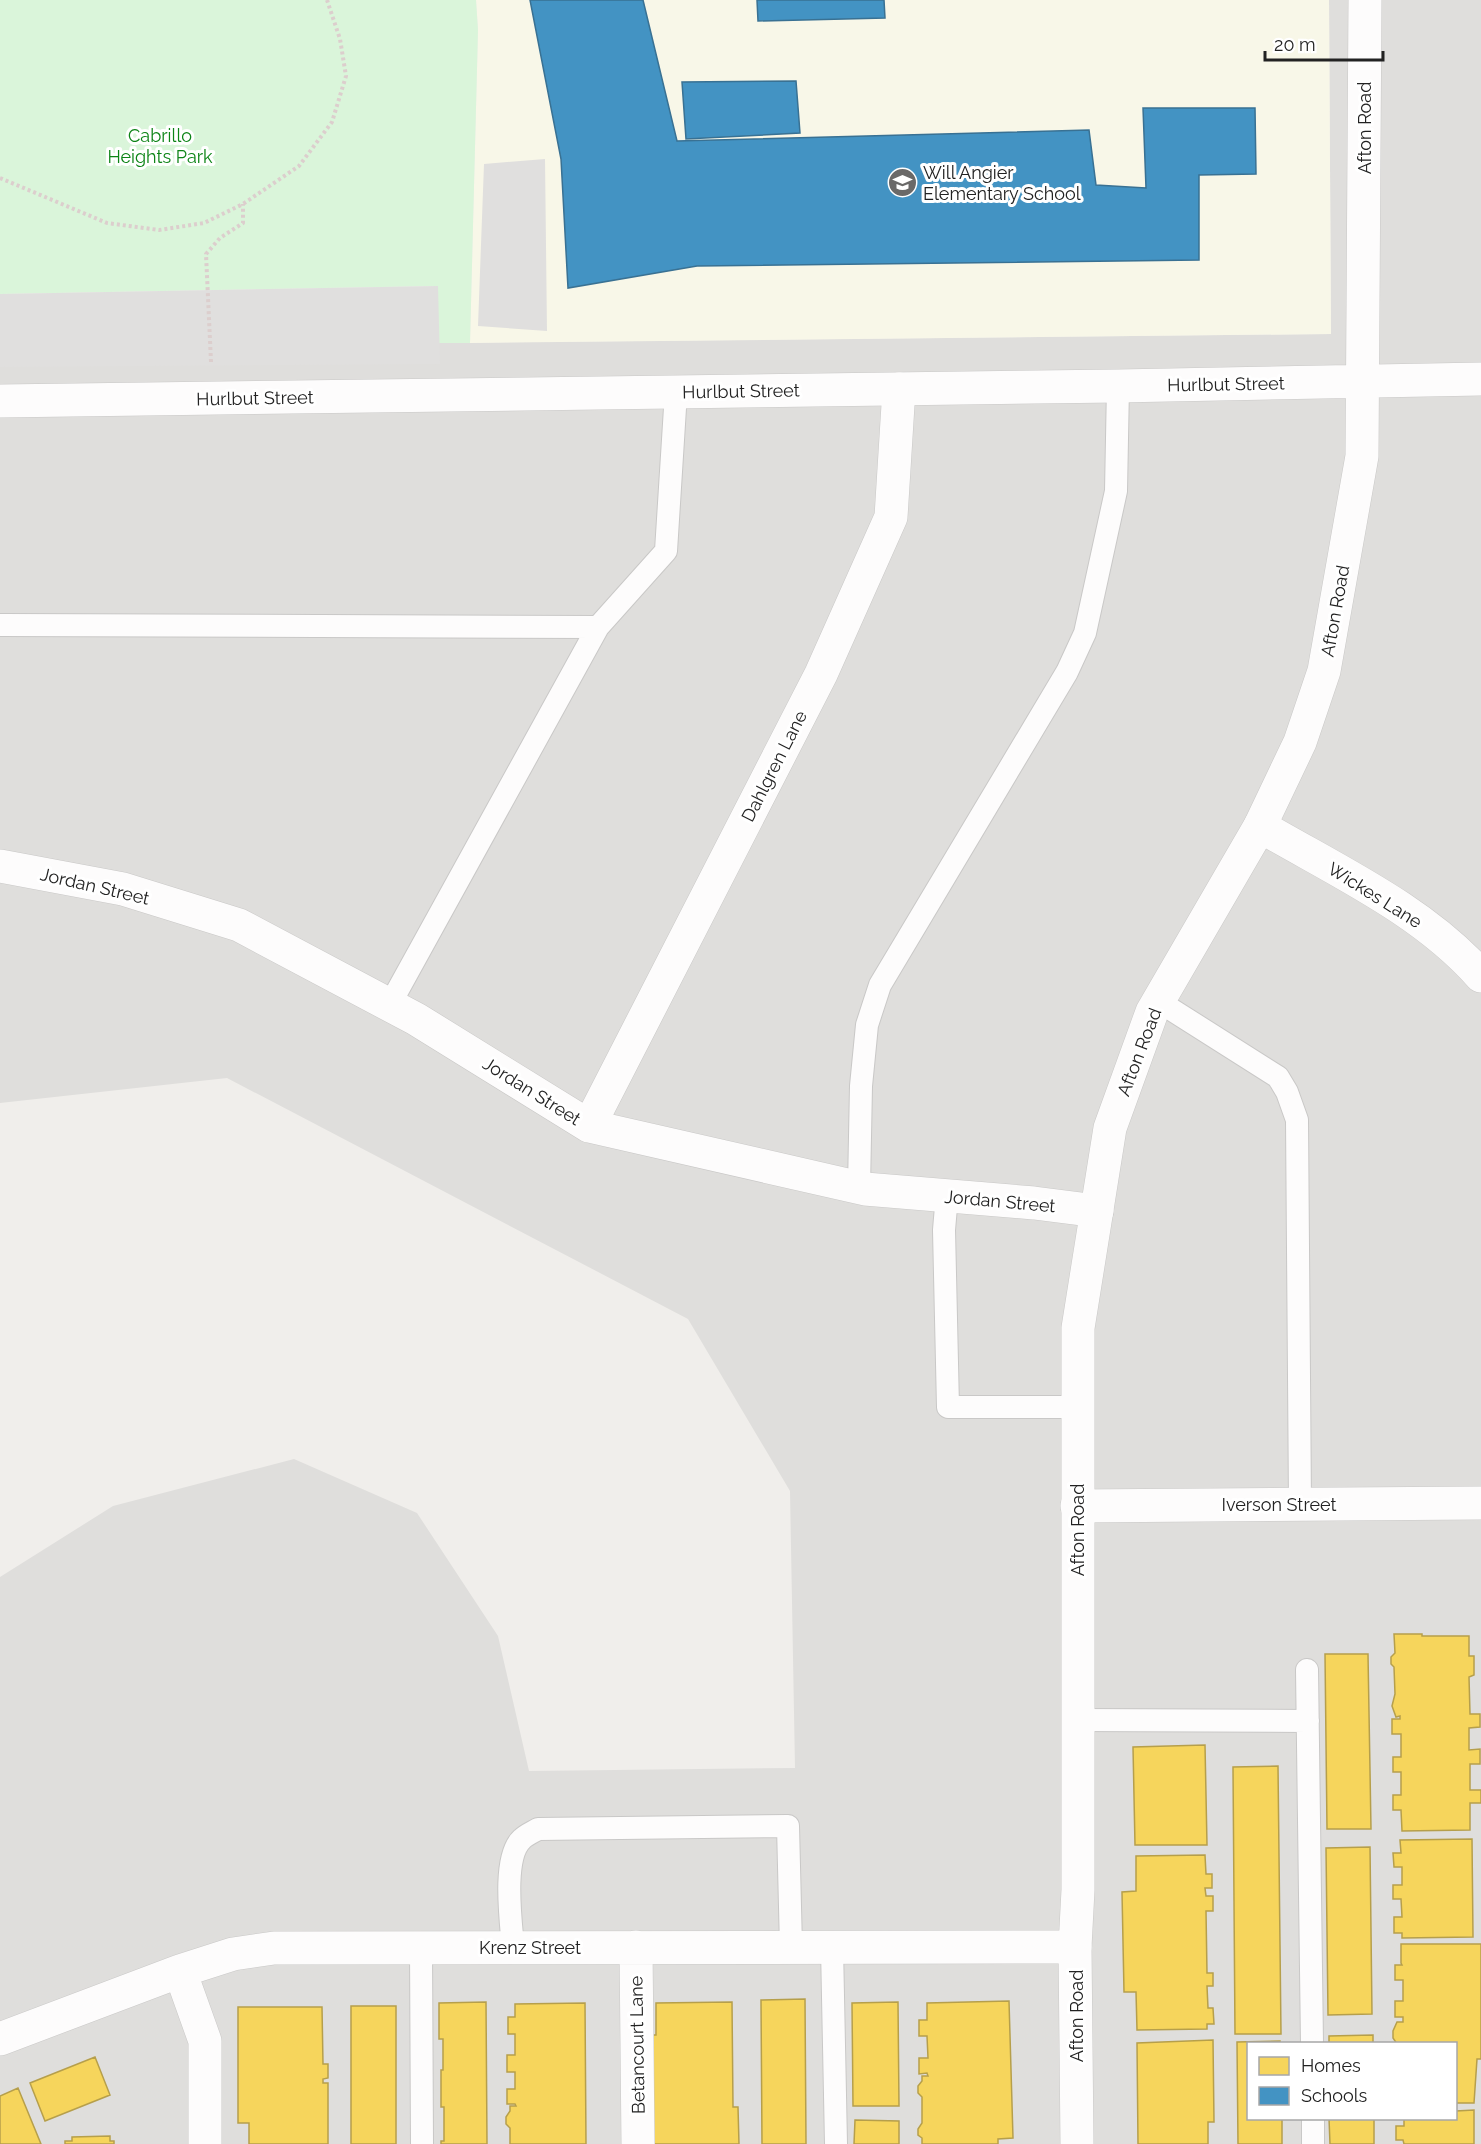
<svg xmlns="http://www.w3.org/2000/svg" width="1481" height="2144" viewBox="0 0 1481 2144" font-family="Raleway,sans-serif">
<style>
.residential{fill:#dfdedc;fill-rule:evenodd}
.education{fill:#f8f7e8}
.park{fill:#daf5da}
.parking{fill:#e0dfde}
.homes{fill:#f6d55c;stroke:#b69f4b;stroke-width:1.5}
.schools{fill:#4393c3;stroke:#397193;stroke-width:1.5}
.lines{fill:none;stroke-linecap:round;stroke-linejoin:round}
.service-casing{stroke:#c9c8c7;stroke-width:24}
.minor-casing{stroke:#c9c8c7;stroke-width:34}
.tertiary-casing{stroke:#c9c8c7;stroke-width:34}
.path{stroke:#dccecd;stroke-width:4;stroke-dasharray:3 3;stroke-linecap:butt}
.service{stroke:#fdfcfc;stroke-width:22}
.minor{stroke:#fdfcfc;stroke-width:33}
.tertiary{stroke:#fdfcfc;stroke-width:33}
.labels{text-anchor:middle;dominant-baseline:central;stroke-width:6;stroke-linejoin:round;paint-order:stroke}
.street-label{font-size:18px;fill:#222;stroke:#fff}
.park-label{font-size:18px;fill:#0c8416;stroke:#fff}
.poi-label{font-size:18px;fill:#222;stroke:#fff;text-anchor:start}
</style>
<rect width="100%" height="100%" fill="#f0eeeb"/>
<path class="residential" d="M 1329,0 L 1481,0 L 1481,2144 L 0,2144 L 0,1577 L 113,1506 L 294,1459 L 417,1513 L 498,1636 L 529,1771 L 795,1768 L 790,1491 L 688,1319 L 227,1078 L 0,1103 L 0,294 L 440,343 L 1331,334 ZM 1248,2044 L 1456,2044 L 1456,2118 L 1248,2118 Z"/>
<path class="education" d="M 476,0 L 1329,0 L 1331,334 L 470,343 L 478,30 Z"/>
<path class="park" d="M 0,0 L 476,0 L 478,30 L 470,343 L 439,343 L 437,286 L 0,294 Z"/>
<path class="parking" d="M 545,159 L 547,331 L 478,326 L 484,164 Z
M 438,286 L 440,364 L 0,367 L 0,294 Z"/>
<path class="homes" d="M 1394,1634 L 1422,1634 L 1422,1636 L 1469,1636 L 1469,1656 L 1474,1656 L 1474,1675 L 1469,1677 L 1470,1714 L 1480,1714 L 1480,1727 L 1469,1728 L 1469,1750 L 1480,1749 L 1480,1764 L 1470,1764 L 1470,1790 L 1481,1790 L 1481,1803 L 1470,1803 L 1470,1830 L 1402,1831 L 1401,1810 L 1393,1810 L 1393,1795 L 1401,1795 L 1401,1772 L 1393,1772 L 1393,1757 L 1401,1757 L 1401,1734 L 1392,1734 L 1392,1719 L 1400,1719 L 1400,1716 L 1396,1717 L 1392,1706 L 1395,1694 L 1394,1667 L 1391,1664 L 1391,1657 L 1395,1653 Z
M 1325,1654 L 1368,1654 L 1371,1829 L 1327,1829 Z
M 1205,1745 L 1207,1845 L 1135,1845 L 1133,1747 Z
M 1278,1766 L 1281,2034 L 1235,2034 L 1233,1767 Z
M 1472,1839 L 1473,1937 L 1402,1938 L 1402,1933 L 1394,1933 L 1394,1917 L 1402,1917 L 1401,1899 L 1393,1899 L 1393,1885 L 1402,1885 L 1402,1867 L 1394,1867 L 1393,1853 L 1401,1853 L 1400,1840 Z
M 1370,1847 L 1372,2014 L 1328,2015 L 1326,1848 Z
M 1205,1855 L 1206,1874 L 1212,1874 L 1212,1888 L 1205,1888 L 1206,1896 L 1213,1896 L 1213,1911 L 1206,1911 L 1207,1973 L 1213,1973 L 1213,1986 L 1207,1986 L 1208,2008 L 1213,2008 L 1214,2024 L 1207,2024 L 1207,2029 L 1137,2030 L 1136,1992 L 1124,1992 L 1122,1892 L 1136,1891 L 1136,1856 Z
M 1401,1944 L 1481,1944 L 1481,2059 L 1477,2059 L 1474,2103 L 1456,2103 L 1456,2044 L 1397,2044 L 1393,2038 L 1393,2031 L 1397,2022 L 1403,2022 L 1403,2017 L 1395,2017 L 1395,2001 L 1403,2001 L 1403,1980 L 1395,1980 L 1395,1965 L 1402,1965 L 1401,1963 Z
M 805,1999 L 806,2144 L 762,2144 L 761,2000 Z
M 1009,2001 L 1013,2138 L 998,2139 L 998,2144 L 922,2144 L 922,2138 L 918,2135 L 918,2129 L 922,2123 L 922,2097 L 918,2093 L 918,2086 L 922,2081 L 922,2076 L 928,2076 L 927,2073 L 919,2074 L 919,2058 L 928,2058 L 927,2036 L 919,2036 L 919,2020 L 927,2020 L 927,2003 Z
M 486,2002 L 487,2144 L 441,2144 L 441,2141 L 444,2141 L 444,2107 L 441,2107 L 441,2070 L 443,2070 L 443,2039 L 439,2039 L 439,2003 Z
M 732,2002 L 733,2107 L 738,2107 L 739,2144 L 649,2144 L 648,2035 L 656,2035 L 656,2003 Z
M 898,2002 L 899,2106 L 853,2106 L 852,2003 Z
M 585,2003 L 586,2144 L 510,2144 L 510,2128 L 506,2124 L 506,2117 L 510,2111 L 510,2106 L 516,2106 L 515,2104 L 507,2104 L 507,2089 L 515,2089 L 515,2072 L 507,2072 L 507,2055 L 515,2055 L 515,2034 L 508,2034 L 508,2017 L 515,2017 L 515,2004 Z
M 351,2006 L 396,2006 L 396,2144 L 351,2144 Z
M 238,2007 L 322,2007 L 323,2064 L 328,2064 L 328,2078 L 323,2079 L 323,2083 L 328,2083 L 328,2144 L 249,2144 L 249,2123 L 238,2123 Z
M 1373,2035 L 1373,2044 L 1329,2044 L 1329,2036 Z
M 1213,2040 L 1214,2122 L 1208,2122 L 1208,2144 L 1138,2144 L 1137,2043 Z
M 1280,2041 L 1280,2044 L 1248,2044 L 1248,2118 L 1282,2118 L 1282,2144 L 1238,2144 L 1237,2042 Z
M 95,2057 L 110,2095 L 45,2121 L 30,2083 Z
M 18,2088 L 41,2144 L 0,2144 L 0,2096 Z
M 1474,2110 L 1474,2144 L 1404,2144 L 1403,2140 L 1396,2140 L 1396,2126 L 1404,2126 L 1404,2118 L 1456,2118 L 1456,2111 Z
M 1329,2118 L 1374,2118 L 1374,2144 L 1330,2144 Z
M 855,2120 L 899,2121 L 899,2144 L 854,2144 Z
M 110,2136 L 110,2141 L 114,2141 L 114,2144 L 65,2144 L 65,2141 L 72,2141 L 72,2137 Z"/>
<path class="schools" d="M 530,0 L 643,0 L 677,141 L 1089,130 L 1096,185 L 1146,188 L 1143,108 L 1255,108 L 1256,174 L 1199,175 L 1199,260 L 697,266 L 568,288 L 561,159 Z
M 757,0 L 884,0 L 885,18 L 758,21 Z
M 796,81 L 800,133 L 686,139 L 682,82 Z"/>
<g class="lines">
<defs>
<path id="service" d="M 0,625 L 598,627 L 666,551 L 676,392
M 1158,1001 L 1278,1077 L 1287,1092 L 1297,1120 L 1300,1504
M 389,1006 L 598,627
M 859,1187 L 861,1086 L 867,1025 L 880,985 L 1067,672 L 1085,633 L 1116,491 L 1118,386
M 947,1195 L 944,1230 L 948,1407 L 1077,1407
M 1307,1670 L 1312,2044
M 1077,1720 L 1308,1721
M 513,1947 C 511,1922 502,1857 522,1839 C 526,1835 533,1832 538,1829 L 788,1826 L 791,1947
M 832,1947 L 836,2144
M 421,1948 L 422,2144
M 1313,2118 L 1313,2144"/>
<path id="minor" d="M 1260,826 C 1335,870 1423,910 1481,976
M 0,866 L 123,889 L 239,925 L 416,1019 L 589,1126 L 865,1189 L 1034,1203 L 1097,1211
M 589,1126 L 821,674 L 891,517 L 899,389
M 1077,1506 L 1481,1503
M 636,1947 L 638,2144
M 180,1971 L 205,2041 L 205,2144
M 0,2039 L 180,1971 L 233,1954 L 274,1948 L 1075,1947"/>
<path id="tertiary" d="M 0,401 L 1118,386 L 1481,379
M 1077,2144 L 1075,1947 L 1078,1890 L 1078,1328 L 1110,1128 L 1152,1012 L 1260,826 L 1300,742 L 1324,671 L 1362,456 L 1365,0"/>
</defs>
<use href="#service" class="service-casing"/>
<use href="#minor" class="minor-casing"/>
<use href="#tertiary" class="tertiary-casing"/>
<path class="path" d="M 0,178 L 107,223 L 159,230 L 204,223 L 243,204 L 299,166 L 332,122 L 346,76 L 340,39 L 327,0
M 211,362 L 206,254 L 220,238 L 243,223 L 243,204"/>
<use href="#service" class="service"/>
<use href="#minor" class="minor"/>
<use href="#tertiary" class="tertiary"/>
</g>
<defs>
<symbol id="school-disc" viewBox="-11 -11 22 22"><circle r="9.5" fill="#6a6968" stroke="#fff"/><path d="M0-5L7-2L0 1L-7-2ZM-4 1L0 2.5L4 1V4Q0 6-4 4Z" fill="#fff"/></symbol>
</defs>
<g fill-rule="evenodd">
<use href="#school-disc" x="886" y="166" width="33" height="33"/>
</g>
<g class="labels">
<g class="street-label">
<text transform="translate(1364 128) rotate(-90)">Afton Road</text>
<text transform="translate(1226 384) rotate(-1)">Hurlbut Street</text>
<text transform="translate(741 391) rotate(-1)">Hurlbut Street</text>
<text transform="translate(255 398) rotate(-1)">Hurlbut Street</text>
<text transform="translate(1335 611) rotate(-80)">Afton Road</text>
<text transform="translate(774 766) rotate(-63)">Dahlgren Lane</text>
<text transform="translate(95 886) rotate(13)">Jordan Street</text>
<text transform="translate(1375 895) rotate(32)">Wickes Lane</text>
<text transform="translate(1139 1052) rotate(-69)">Afton Road</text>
<text transform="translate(532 1091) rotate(32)">Jordan Street</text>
<text transform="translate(1000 1201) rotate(5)">Jordan Street</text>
<text x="1279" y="1504">Iverson Street</text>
<text transform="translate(1077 1530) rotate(-90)">Afton Road</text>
<text x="530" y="1947">Krenz Street</text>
<text transform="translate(1076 2016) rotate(-90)">Afton Road</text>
<text transform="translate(637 2045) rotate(-91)">Betancourt Lane</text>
</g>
<g class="park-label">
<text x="160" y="135">Cabrillo<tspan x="160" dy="21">Heights Park</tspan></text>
</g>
<g class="poi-label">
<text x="923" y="172">Will Angier<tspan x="923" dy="21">Elementary School</tspan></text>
</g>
</g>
<rect x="1247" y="2042" width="210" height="78" fill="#ffffff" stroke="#a7a7a7" stroke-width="1.5"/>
<rect x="1259" y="2057" width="30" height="18" fill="#f6d55c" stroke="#a7a7a7" stroke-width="1.5"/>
<text x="1301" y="2072" font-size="18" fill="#222222">Homes</text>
<rect x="1259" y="2087" width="30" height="18" fill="#4393c3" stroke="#a7a7a7" stroke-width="1.5"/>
<text x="1301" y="2102" font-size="18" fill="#222222">Schools</text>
<path d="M1265 51v9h118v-9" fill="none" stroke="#222222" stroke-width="3"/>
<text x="1274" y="51" font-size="18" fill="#222222" stroke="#ffffff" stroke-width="4.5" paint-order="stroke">20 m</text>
</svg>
